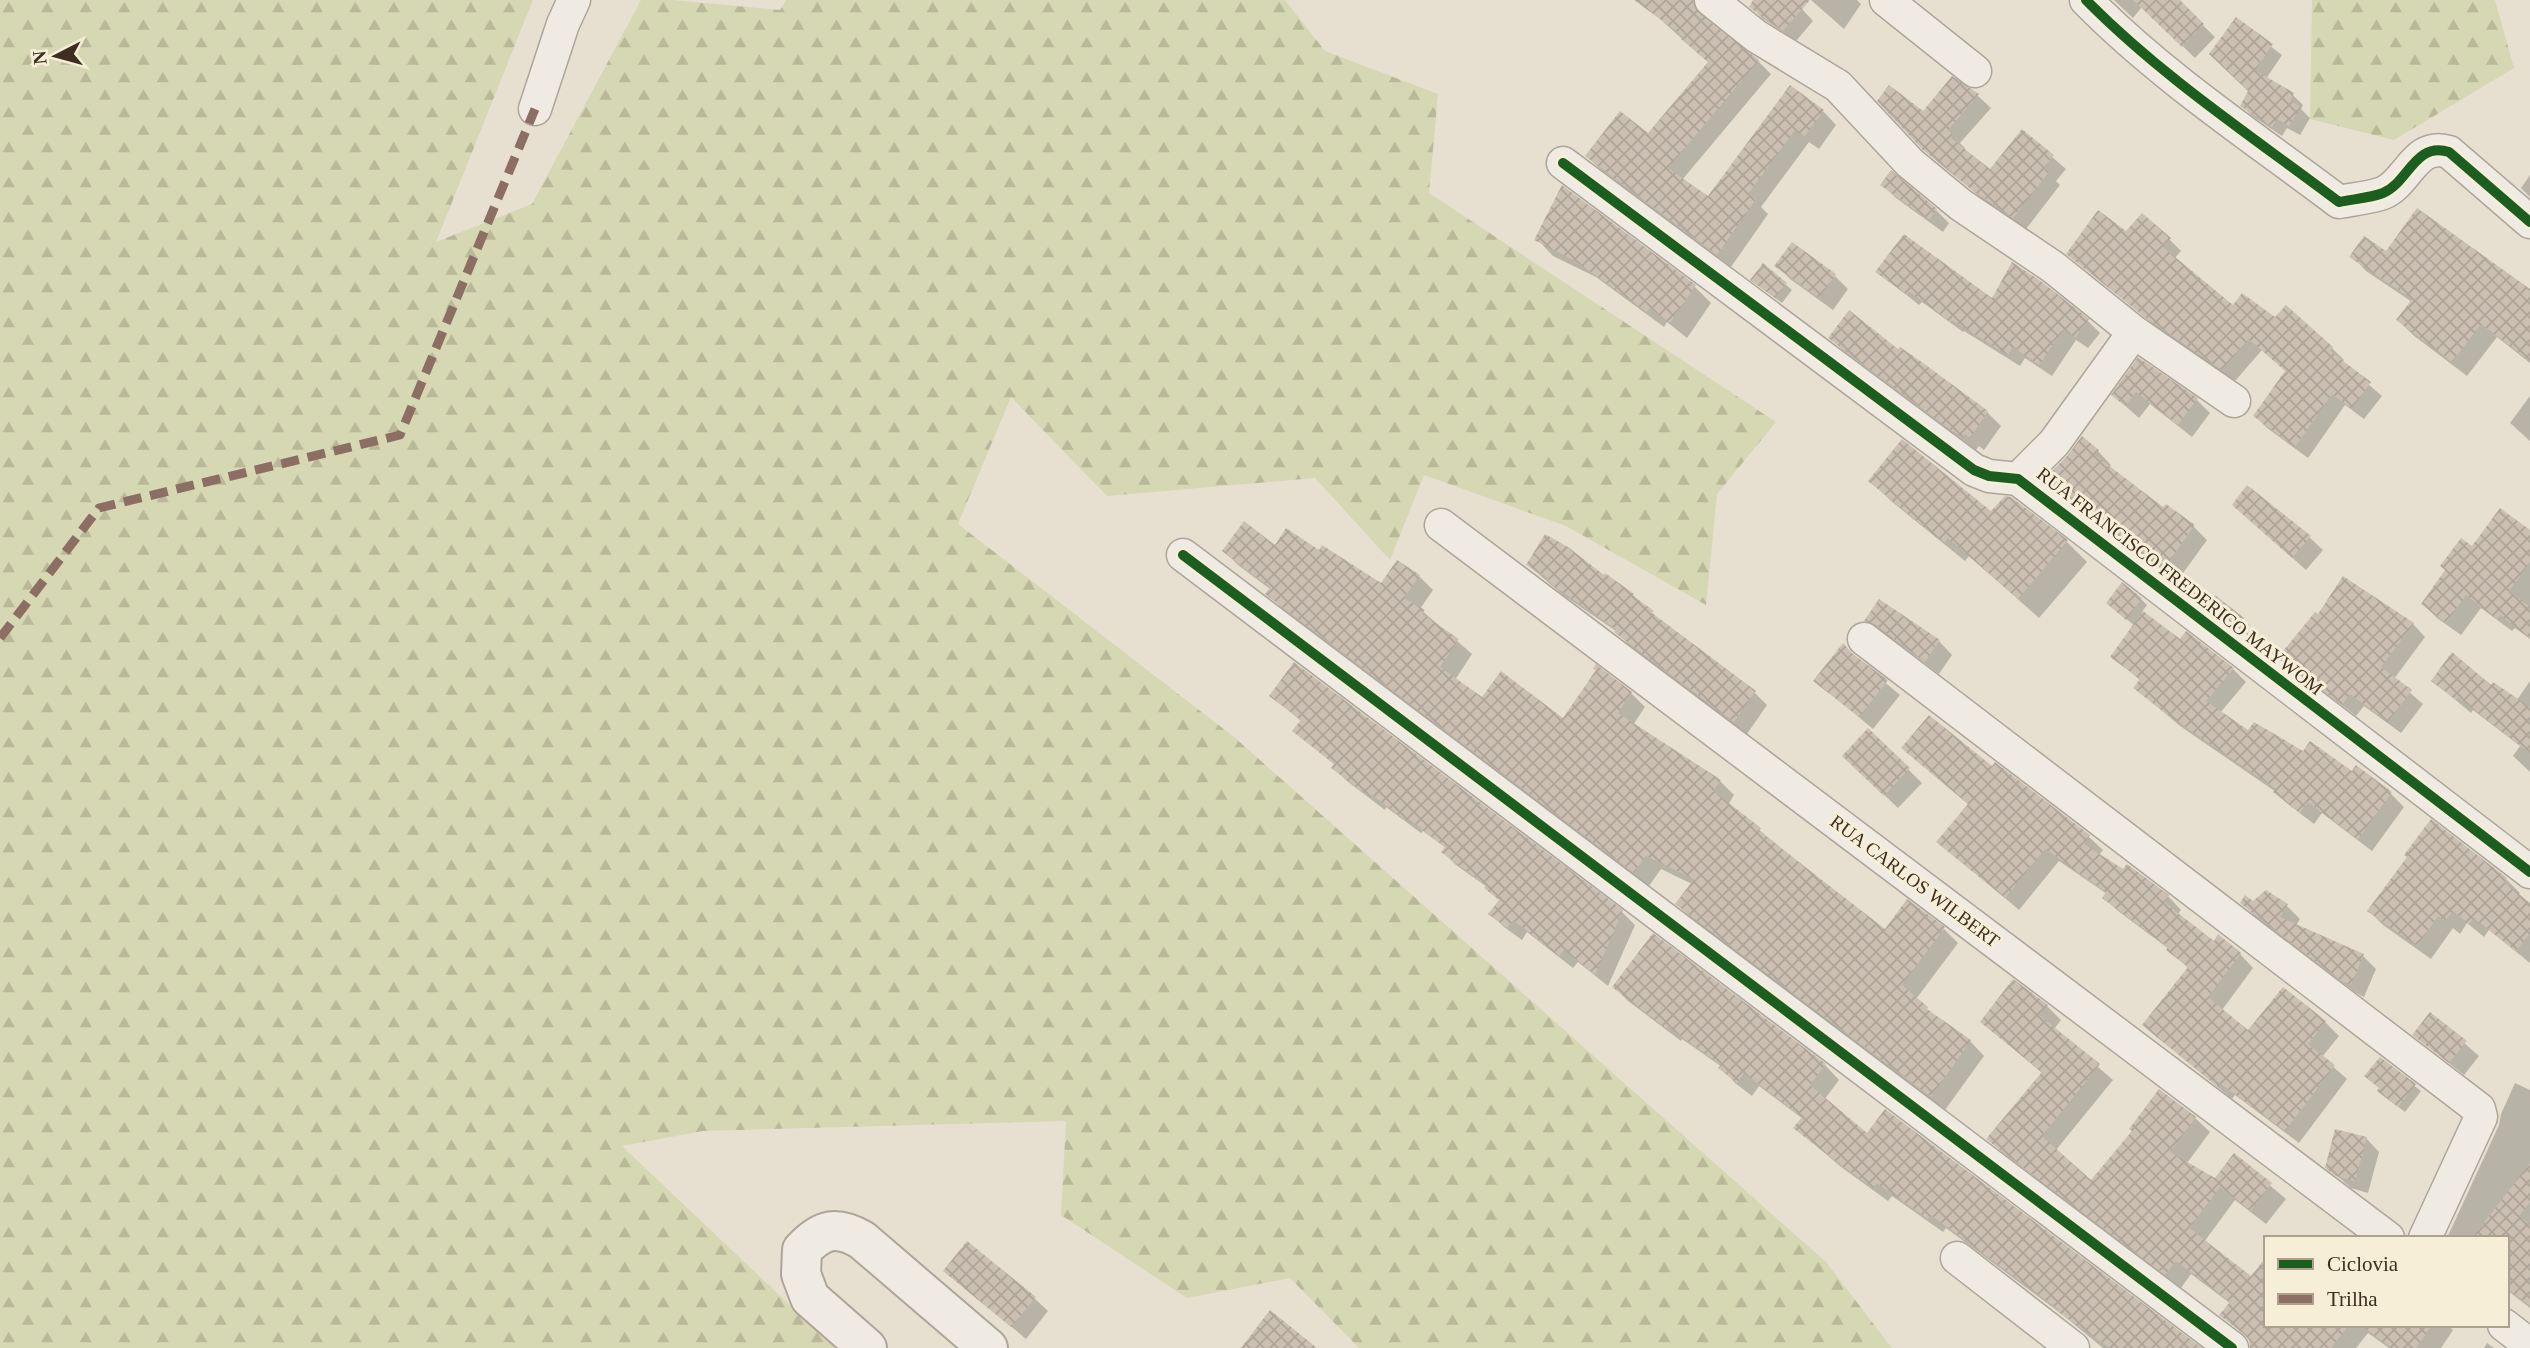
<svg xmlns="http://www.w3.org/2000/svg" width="2530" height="1348" viewBox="0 0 2530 1348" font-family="'Times New Roman',serif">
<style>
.forest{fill:url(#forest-firs)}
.shadow{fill:#0003}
.building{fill:url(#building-cross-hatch)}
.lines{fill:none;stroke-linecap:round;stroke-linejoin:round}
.minor-casing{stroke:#ada599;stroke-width:35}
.tertiary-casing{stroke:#ada599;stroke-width:42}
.minor{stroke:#efebe3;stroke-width:32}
.tertiary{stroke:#efebe3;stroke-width:38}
.quiet{stroke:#8d6e63;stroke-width:9;stroke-dasharray:18 9;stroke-linecap:butt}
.cycleway-casing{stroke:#f7eed8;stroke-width:15}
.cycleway{stroke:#1b5e20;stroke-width:10}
.labels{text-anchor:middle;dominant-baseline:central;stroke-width:6;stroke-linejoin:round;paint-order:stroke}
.street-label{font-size:19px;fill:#3d2e20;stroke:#f7eed8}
</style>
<defs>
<pattern id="forest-firs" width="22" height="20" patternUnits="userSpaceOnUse" patternTransform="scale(1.75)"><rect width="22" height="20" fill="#d6d7b3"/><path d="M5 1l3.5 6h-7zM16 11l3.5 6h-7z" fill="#b9b99a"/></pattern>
<pattern id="building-cross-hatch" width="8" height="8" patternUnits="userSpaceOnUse" patternTransform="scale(1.75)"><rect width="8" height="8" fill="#cbbfb2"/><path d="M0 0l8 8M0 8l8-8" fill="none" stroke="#afa499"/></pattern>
</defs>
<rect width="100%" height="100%" fill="#e7e0d1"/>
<path class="forest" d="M 0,0 L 533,0 L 436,242 L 532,204 L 641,0 L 672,0 L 780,10 L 786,0 L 1285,0 L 1325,51 L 1438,94 L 1429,193 L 1776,422 L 1717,494 L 1706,605 L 1566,526 L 1424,475 L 1390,560 L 1315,478 L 1107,496 L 1011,397 L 958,524 L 1234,737 L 1826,1262 L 1892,1348 L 1359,1348 L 1290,1278 L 1187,1298 L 1061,1215 L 1066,1121 L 703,1131 L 622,1146 L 835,1348 L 0,1348 Z
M 2312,0 L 2495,0 L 2514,68 L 2394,140 L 2310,119 Z"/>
<path class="shadow" d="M 1657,0 L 1697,0 L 1707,10 L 1707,23 L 1758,61 L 1771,74 L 1682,180 L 1708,199 L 1790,87 L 1823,111 L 1836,125 L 1819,149 L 1809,142 L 1761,207 L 1768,214 L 1731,267 L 1600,169 L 1587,156 L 1648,135 L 1709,63 L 1650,10 Z
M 1755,0 L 1794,0 L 1813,21 L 1796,41 L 1762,18 L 1751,6 Z
M 1811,0 L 1857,0 L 1861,4 L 1844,29 Z
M 2114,0 L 2177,0 L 2215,37 L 2195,58 L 2142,7 L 2133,18 Z
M 2236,20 L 2282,55 L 2266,79 L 2293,95 L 2303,105 L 2301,109 L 2310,118 L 2300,135 L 2287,128 L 2282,136 L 2252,116 L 2242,105 L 2250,91 Z
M 1953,79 L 1978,96 L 1991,108 L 1960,143 L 1965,148 L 1963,150 L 1991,171 L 2022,131 L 2066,169 L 2056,181 L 2060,185 L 2026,229 L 1987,203 L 1924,148 L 1923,113 Z
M 2530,175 L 2530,197 L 2521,188 Z
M 1882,184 L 1936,210 L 1949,223 L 1943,232 L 1896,198 Z
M 1563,188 L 1695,287 L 1711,303 L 1687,338 L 1667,322 L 1664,327 L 1596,277 L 1553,256 L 1537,239 Z
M 2126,234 L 2169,239 L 2181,251 L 2174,259 L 2234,307 L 2275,319 L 2332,348 L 2344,360 L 2342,362 L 2382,396 L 2364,419 L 2345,405 L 2308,458 L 2267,428 L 2255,416 L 2287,372 L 2262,350 L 2235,381 L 2159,329 L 2068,254 Z
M 1792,244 L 1835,276 L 1848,289 L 1833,310 L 1790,279 L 1777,265 Z
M 2387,254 L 2530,291 L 2530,363 L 2497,337 L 2467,376 L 2413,335 L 2398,320 L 2412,302 L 2366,271 L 2352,256 Z
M 1878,272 L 2088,321 L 2100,333 L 2088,348 L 2076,340 L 2052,376 L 2025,358 L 2020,366 L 1964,331 L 1963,332 L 1922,302 L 1919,305 Z
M 1785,284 L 1792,290 L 1782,303 L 1759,286 Z
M 1830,338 L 1898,352 L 1922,364 L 1987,412 L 2001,426 L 1984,450 L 1979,446 L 1976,450 L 1844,351 Z
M 2139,360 L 2197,400 L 2210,413 L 2192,437 L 2150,404 L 2139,418 L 2113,395 Z
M 2530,396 L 2530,441 L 2510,423 Z
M 2098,451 L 2111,465 L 2109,468 L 2164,510 L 2166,506 L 2194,527 L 2207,540 L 2178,580 L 2061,490 L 2048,477 Z
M 1871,481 L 1992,514 L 2067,542 L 2087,562 L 2039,618 L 1969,556 L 1965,561 L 1891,501 Z
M 2248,518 L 2309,537 L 2323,550 L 2306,570 Z
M 2530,532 L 2530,639 L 2515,628 L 2512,631 L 2481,608 L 2461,635 L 2437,618 L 2423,604 L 2473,549 Z
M 1224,551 L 1319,553 L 1382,586 L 1419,576 L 1433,590 L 1420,609 L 1472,654 L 1455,680 L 1483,699 L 1564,721 L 1631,693 L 1645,707 L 1633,725 L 1720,781 L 1734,795 L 1728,805 L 1885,932 L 1944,929 L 1958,943 L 1916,999 L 1937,1018 L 1970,1041 L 1984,1056 L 1945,1110 L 1691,918 L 1677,904 L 1692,884 L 1661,869 L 1649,886 L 1282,608 L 1268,594 L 1270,589 L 1238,565 Z
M 1528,565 L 1606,576 L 1633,595 L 1663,623 L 1755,693 L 1767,705 L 1747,734 L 1629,645 L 1616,631 L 1563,595 Z
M 2141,599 L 2147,605 L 2142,612 L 2181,641 L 2233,669 L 2246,682 L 2220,713 L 2248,732 L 2352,773 L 2356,768 L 2391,794 L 2404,807 L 2372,851 L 2322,813 L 2314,824 L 2289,805 L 2276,792 L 2180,726 L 2135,688 L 2141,681 L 2113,657 L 2135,626 L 2114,609 Z
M 2217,608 L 2242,619 L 2249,625 L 2245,630 Z
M 1867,621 L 1939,641 L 1952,655 L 1939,674 L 1890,637 L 1880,634 Z
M 2413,624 L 2425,637 L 2394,679 L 2423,704 L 2401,733 L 2364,706 L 2356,716 L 2294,669 L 2281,656 Z
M 1857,659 L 1900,695 L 1873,729 L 1816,681 Z
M 2433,681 L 2492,688 L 2517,700 L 2530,681 L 2530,772 L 2513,756 L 2520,746 L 2473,710 L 2471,713 Z
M 1272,696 L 1622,912 L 1635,925 L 1608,986 L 1578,962 L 1573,968 L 1527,932 L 1522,940 L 1504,927 L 1490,913 L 1500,901 L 1487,887 L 1456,865 L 1443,852 L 1446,848 L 1423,831 L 1421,833 L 1386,807 L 1385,810 L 1347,781 L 1333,768 L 1335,765 L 1295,731 L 1302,722 Z
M 1868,730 L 1922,783 L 1898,808 L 1857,769 Z
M 1904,748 L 1992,768 L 1995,764 L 2089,837 L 2103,850 L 2099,855 L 2168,896 L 2181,910 L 2177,915 L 2214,943 L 2218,937 L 2240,954 L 2253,968 L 2222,1010 L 2249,1033 L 2284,989 L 2325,1022 L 2339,1036 L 2322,1057 L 2347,1079 L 2299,1143 L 2235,1095 L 2232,1099 L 2144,1025 L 2189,969 L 2169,949 L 2118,911 L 2104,898 L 2107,894 L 2059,861 L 2019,910 L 1939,842 L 1969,805 Z
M 2506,879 L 2520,893 L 2518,895 L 2530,905 L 2530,963 L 2489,930 L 2484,937 L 2467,923 L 2460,934 L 2453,928 L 2431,959 L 2383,925 L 2369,911 Z
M 2242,903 L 2287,906 L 2300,919 L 2296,926 L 2363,956 L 2376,969 L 2364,997 L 2356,993 L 2255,916 Z
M 1614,987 L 1825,1065 L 1839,1080 L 1824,1100 L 1868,1136 L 2199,1348 L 2103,1348 L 2063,1315 L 1946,1228 L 1943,1232 L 1892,1196 L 1888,1201 L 1841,1167 L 1796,1128 L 1803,1119 L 1759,1086 L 1752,1096 L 1735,1083 L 1722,1067 L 1682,1039 L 1681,1041 L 1628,1001 Z
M 2047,1006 L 2061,1020 L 2054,1029 L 2113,1080 L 2056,1150 L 2092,1182 L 2134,1132 L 2160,1091 L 2195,1118 L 2210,1132 L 2187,1163 L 2215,1180 L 2234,1155 L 2286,1199 L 2266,1224 L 2235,1200 L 2204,1242 L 2266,1325 L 2448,1325 L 2453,1330 L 2441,1348 L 2389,1348 L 2368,1333 L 2356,1348 L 2252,1348 L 2251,1341 L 2222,1315 L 2231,1304 L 2191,1274 L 2181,1288 L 2003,1153 L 1988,1139 L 2043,1074 L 1982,1022 Z
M 2431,1014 L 2479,1056 L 2464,1075 L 2414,1035 Z
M 2380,1059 L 2421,1091 L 2405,1112 L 2385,1097 Z
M 2515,1083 L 2530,1090 L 2530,1308 L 2507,1290 L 2507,1238 L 2447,1238 L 2499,1125 L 2501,1114 Z
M 2366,1138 L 2379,1152 L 2368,1193 L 2351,1188 L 2327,1167 Z
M 945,1271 L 1034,1298 L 1048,1311 L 1026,1339 Z
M 2487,1343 L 2494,1348 L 2484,1348 Z"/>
<path class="building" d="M 1634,0 L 1693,0 L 1694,7 L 1700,14 L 1759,60 L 1668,168 L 1708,196 L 1790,85 L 1824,110 L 1804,137 L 1795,130 L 1748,194 L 1756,199 L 1717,255 L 1585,156 L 1620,111 L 1648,133 L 1708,62 L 1681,39 L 1683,36 Z
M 1753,0 L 1810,0 L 1783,31 L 1749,7 Z
M 2133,0 L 2180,0 L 2204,24 L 2182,47 Z
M 2236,17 L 2273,44 L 2255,70 L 2294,93 L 2290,101 L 2301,107 L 2289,126 L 2277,119 L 2272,127 L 2240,106 L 2248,91 L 2209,54 Z
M 1952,76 L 1979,94 L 1948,130 L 1953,134 L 1951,138 L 1990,169 L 2022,129 L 2054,155 L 2044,168 L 2049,172 L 2013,218 L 1972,190 L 1923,150 L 1877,101 L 1889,85 L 1923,111 Z
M 1891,170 L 1937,209 L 1929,220 L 1880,185 Z
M 1562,185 L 1696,285 L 1670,323 L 1650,308 L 1647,312 L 1577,262 L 1534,240 Z
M 2417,208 L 2530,289 L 2530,361 L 2481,324 L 2452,362 L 2396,320 L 2412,299 L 2349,257 L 2364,236 L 2386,251 Z
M 2098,210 L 2126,231 L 2142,213 L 2171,238 L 2163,247 L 2233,305 L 2242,293 L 2275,317 L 2286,305 L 2333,347 L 2330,351 L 2371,382 L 2352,409 L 2332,394 L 2295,447 L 2253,416 L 2285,371 L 2249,339 L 2222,370 L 2145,317 L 2066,254 Z
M 1904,234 L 1992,298 L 2012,262 L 2042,282 L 2089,319 L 2075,338 L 2064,329 L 2039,365 L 2013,347 L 2008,355 L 1952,320 L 1950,322 L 1909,291 L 1907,295 L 1875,272 Z
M 1792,242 L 1836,274 L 1819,298 L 1774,266 Z
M 1763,263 L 1787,283 L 1775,298 L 1750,280 Z
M 1849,310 L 1898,349 L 1900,347 L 1923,363 L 1988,411 L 1970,438 L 1965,434 L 1962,438 L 1828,338 Z
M 2138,357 L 2198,398 L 2178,425 L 2136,392 L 2125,406 L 2111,395 Z
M 2082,436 L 2099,450 L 2095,455 L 2163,507 L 2166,504 L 2195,525 L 2164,568 L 2046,477 L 2067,456 Z
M 1902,439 L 1991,511 L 2005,496 L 2011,497 L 2068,540 L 2018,599 L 1948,538 L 1944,543 L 1868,481 Z
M 2247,485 L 2311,536 L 2292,558 L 2232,505 Z
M 2500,508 L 2530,530 L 2530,562 L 2509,591 L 2530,607 L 2530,638 L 2500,615 L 2497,619 L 2466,595 L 2446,623 L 2421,604 L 2445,570 L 2440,566 L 2461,538 L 2472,546 Z
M 1244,521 L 1275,545 L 1286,528 L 1319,550 L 1322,545 L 1381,583 L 1397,560 L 1420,575 L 1404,598 L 1425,610 L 1422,614 L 1459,639 L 1440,667 L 1482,697 L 1501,671 L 1563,718 L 1596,670 L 1593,669 L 1596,664 L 1632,692 L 1618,713 L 1721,780 L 1713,791 L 1761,828 L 1759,831 L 1885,929 L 1907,899 L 1945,927 L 1902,985 L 1928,1007 L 1927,1009 L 1971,1040 L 1931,1097 L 1675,904 L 1694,879 L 1646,856 L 1634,873 L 1265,594 L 1270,587 L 1222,551 Z
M 1545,534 L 1568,547 L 1604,575 L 1605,573 L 1634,594 L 1633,596 L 1654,611 L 1652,613 L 1756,691 L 1734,722 L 1614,632 L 1616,629 L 1548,582 L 1550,579 L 1526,565 Z
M 2343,576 L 2414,623 L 2381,667 L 2412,690 L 2388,722 L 2350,694 L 2342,705 L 2279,656 L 2315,612 L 2318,614 Z
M 2122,582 L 2142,598 L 2126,620 L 2106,603 Z
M 2215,595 L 2244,618 L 2238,625 L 2209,602 Z
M 1879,599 L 1940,640 L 1925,662 L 1875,624 L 1864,621 Z
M 2143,611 L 2180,639 L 2186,631 L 2234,668 L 2206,701 L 2248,730 L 2254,722 L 2303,751 L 2310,741 L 2352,771 L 2356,765 L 2392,792 L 2358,839 L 2308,802 L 2300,813 L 2273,792 L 2276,789 L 2165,713 L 2133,688 L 2140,679 L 2110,657 Z
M 1843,643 L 1853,654 L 1888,680 L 1859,717 L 1813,681 Z
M 2452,652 L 2491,685 L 2493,682 L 2530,707 L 2530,753 L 2458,697 L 2456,700 L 2431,681 Z
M 1294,662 L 1623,910 L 1595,975 L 1564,950 L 1559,956 L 1513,920 L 1507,928 L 1488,914 L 1499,900 L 1484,888 L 1486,885 L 1441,852 L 1445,847 L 1409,819 L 1407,821 L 1372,795 L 1371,798 L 1331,768 L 1334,764 L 1292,731 L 1301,720 L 1269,696 Z
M 1929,715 L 1992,766 L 1995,762 L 2090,835 L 2084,844 L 2123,869 L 2127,864 L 2169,895 L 2164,902 L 2214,941 L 2218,934 L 2241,953 L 2208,997 L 2248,1030 L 2283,987 L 2326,1021 L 2308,1044 L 2335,1065 L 2285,1131 L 2221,1084 L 2218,1087 L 2142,1025 L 2188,967 L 2166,950 L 2168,947 L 2102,898 L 2106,892 L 2045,849 L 2005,898 L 1936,842 L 1968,804 L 1901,748 Z
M 1868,728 L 1910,768 L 1884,796 L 1842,756 Z
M 2431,819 L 2507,878 L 2504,882 L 2530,903 L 2530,933 L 2516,951 L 2474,918 L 2469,924 L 2453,911 L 2445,921 L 2438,916 L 2417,946 L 2367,911 L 2407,857 L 2404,855 Z
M 2266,890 L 2288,904 L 2280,917 L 2364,954 L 2351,985 L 2340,980 L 2240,903 L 2245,895 L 2253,901 Z
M 1653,933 L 1826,1064 L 1810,1085 L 1867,1133 L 1885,1109 L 2202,1348 L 2110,1348 L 2057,1311 L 2058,1309 L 1931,1215 L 1928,1219 L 1877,1183 L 1873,1188 L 1825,1153 L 1793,1128 L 1802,1117 L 1744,1073 L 1737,1083 L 1718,1068 L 1721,1065 L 1667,1026 L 1666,1028 L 1612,987 Z
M 2013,979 L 2048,1005 L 2039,1015 L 2100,1064 L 2042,1136 L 2091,1180 L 2132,1131 L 2129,1129 L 2159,1089 L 2196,1117 L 2170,1152 L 2215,1178 L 2234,1153 L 2272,1183 L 2251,1211 L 2220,1187 L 2189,1228 L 2251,1276 L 2266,1257 L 2266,1325 L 2349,1325 L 2331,1348 L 2250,1348 L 2249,1340 L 2244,1334 L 2219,1315 L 2230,1302 L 2176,1261 L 2165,1275 L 1986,1139 L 2042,1072 L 1980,1022 Z
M 2430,1012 L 2467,1041 L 2449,1063 L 2412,1035 Z
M 2380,1057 L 2416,1084 L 2398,1107 L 2377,1091 L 2379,1088 L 2364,1076 Z
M 2335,1129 L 2367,1137 L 2355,1181 L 2336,1176 L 2325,1168 Z
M 2530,1163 L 2530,1202 L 2519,1216 L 2530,1224 L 2530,1306 L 2507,1288 L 2507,1238 L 2472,1238 Z
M 967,1241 L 1036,1297 L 1011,1327 L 943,1271 Z
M 1270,1310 L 1317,1348 L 1241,1348 Z
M 2360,1325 L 2432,1325 L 2416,1348 L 2392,1348 Z"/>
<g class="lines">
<defs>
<path id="minor" d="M 1711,0 L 1756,36 L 1838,86 L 1910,163 L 1961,205 L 2053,267 L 2134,332 L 2234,401
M 1886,0 L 1975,71
M 2086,0 C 2162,77 2253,137 2339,202 C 2353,199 2370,198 2383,193 C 2408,183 2415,141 2449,152 L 2530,222
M 535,109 L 563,24 L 574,0
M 1563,163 L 1974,470 L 1989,476 L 2018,479 L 2530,872
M 2018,479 L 2054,443 L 2134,332
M 1441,525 L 2388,1238
M 1183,555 L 2232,1348
M 1864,639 L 2479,1109 L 2481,1117 L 2425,1238
M 1957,1258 L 2073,1348
M 2504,1325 L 2530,1345"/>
<path id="tertiary" d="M 867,1348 L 810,1298 L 801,1274 L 802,1250 C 822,1229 836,1225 862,1240 L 988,1348"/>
</defs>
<use href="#minor" class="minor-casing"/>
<use href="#tertiary" class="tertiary-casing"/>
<use href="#minor" class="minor"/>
<use href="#tertiary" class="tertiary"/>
<path class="quiet" d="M 0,638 L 99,508 L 400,435 L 535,109"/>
<defs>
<path id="cycleway" d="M 2086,0 C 2162,77 2253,137 2339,202 C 2353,199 2370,198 2383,193 C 2408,183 2415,141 2449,152 L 2530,222
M 1563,163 L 1974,470 L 1989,476 L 2018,479 L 2530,872
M 1183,555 L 2232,1348"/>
</defs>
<use href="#cycleway" class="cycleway-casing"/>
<use href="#cycleway" class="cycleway"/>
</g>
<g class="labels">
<g class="street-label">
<text transform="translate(2180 581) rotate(38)">RUA FRANCISCO FREDERICO MAYWOM</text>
<text transform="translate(1915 881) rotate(37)">RUA CARLOS WILBERT</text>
</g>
</g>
<rect x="2264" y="1236" width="245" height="91" fill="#f7eed8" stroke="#ada18e" stroke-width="2"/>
<rect x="2278" y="1259" width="35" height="10" fill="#1b5e20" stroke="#ada18e" stroke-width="2"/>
<text x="2327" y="1271" font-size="21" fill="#3d2e20">Ciclovia</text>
<rect x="2278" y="1294" width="35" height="10" fill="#8d6e63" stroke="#ada18e" stroke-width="2"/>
<text x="2327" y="1306" font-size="21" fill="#3d2e20">Trilha</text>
<g transform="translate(56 56) rotate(264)" stroke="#f7eed8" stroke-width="5" paint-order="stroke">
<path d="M0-5L12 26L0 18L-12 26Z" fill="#3d2e20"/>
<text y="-10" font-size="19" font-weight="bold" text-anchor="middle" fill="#3d2e20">N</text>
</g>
</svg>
